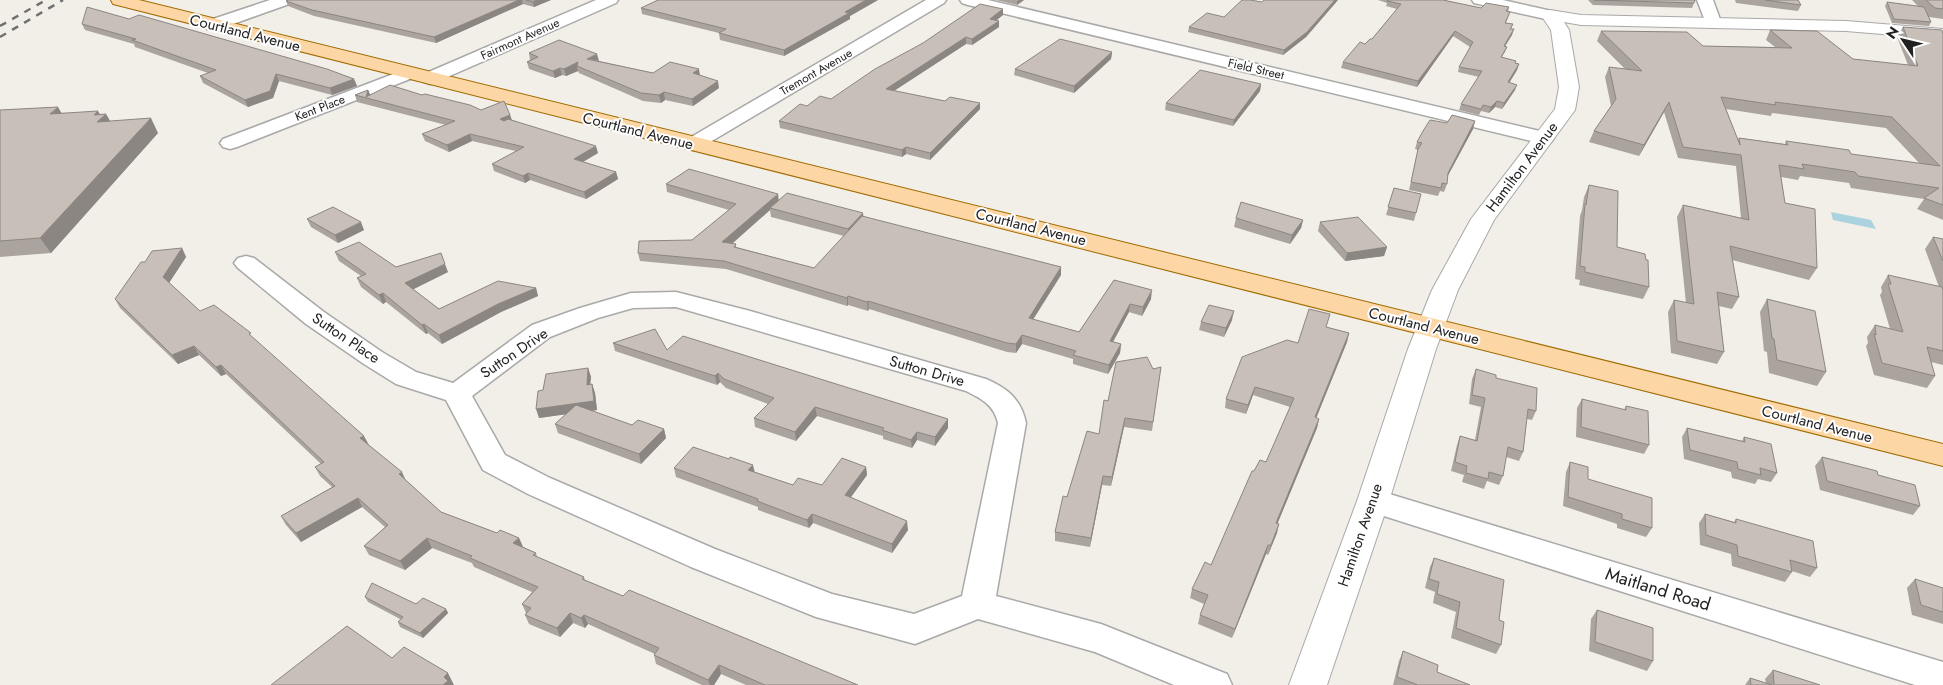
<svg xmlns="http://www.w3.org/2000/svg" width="1943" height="685" viewBox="0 0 1943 685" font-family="Jost,sans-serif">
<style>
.water{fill:#aad3df}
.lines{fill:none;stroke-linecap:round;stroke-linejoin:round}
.minor-casing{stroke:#a9a9a9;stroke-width:3}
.tertiary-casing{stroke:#a9a9a9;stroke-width:2}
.primary-casing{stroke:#a06b00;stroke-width:2}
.minor{fill:#fff;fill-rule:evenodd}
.tertiary{fill:#fff;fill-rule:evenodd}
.primary{fill:#fcd6a4;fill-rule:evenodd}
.rail{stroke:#707070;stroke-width:2.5;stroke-dasharray:7 7;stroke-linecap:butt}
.wall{fill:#aba49e;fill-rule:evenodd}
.shaded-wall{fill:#8b8681}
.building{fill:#c7bfb8;stroke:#8b8681;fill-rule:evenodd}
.labels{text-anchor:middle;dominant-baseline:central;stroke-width:4;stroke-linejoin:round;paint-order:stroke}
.far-street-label{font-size:12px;fill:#222;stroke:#fff}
.street-label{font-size:15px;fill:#222;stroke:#fff}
.near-street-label{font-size:18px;fill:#222;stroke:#fff}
</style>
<rect width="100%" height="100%" fill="#f2efe9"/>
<path class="water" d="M 1831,212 L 1871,220 L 1876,229 L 1833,220 Z"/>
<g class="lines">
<defs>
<path id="minor" d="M 270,0 L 294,0 L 292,3 L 219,29 L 207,29 L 205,25 L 207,21 Z
M 596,0 L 618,0 L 616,3 L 436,82 L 430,84 L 424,82 L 421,78 L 424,74 Z
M 926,0 L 946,0 L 944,3 L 700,148 L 693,150 L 686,148 L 683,144 L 686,140 Z
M 960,0 L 988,0 L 1544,132 L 1551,134 L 1554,138 L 1551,142 L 1544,144 L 968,5 L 962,3 Z
M 1472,0 L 1503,0 L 1556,12 L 1558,15 L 1556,18 L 1550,20 L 1474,3 Z
M 1697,0 L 1713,0 L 1721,22 L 1719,26 L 1707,26 Z
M 409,68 L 415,69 L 418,73 L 415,77 L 237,147 L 230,149 L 223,147 L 220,143 L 223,139 Z
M 246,256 L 254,258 L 324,312 L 382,352 L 416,372 L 453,383 L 532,325 L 580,308 L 631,293 L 676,292 L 750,311 L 986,379 C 1007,388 1021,399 1026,423 L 996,596 L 1101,624 L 1227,674 L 1232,685 L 1174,685 L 1095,652 L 978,619 L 915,644 L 816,617 L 691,567 L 528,494 L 483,470 L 446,400 L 396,384 L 364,364 L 306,324 L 238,268 L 234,263 L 238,258 ZM 676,307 L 966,391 C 982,399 994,405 998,423 L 962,596 L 914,614 L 832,594 L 715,549 L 550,478 L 505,455 L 472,396 L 550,337 L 598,318 L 633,308 Z
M 1373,489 L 1943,662 L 1943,685 L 1915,685 L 1362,509 L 1358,501 L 1362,493 Z"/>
<path id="tertiary" d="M 1550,10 L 1581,15 L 1846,21 L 1943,29 L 1943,39 L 1846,31 L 1581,25 L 1564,22 L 1569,30 L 1579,87 L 1575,110 L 1494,220 L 1458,290 L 1436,349 L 1389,501 L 1327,685 L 1289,685 L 1357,501 L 1408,349 L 1432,290 L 1471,219 L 1555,109 L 1559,87 L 1551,30 L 1541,15 L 1544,11 Z"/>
<path id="primary" d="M 111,0 L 139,0 L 1943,444 L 1943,466 L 113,4 Z"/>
</defs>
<use href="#minor" class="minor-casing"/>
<use href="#tertiary" class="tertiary-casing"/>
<use href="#primary" class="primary-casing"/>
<use href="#minor" class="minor"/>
<use href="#tertiary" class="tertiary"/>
<use href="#primary" class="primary"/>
<path class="rail" d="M 0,26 L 46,0
M 0,37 L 63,0"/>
</g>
<path class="wall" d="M 288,0 L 551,0 L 534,7 L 523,4 L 436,43 L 314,16 L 288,6 L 286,1 Z
M 658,0 L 878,0 L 850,16 L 850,19 L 784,56 L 720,40 L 719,33 L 642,14 L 641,8 Z
M 996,0 L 1024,0 L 1017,5 Z
M 1378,0 L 1444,0 L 1481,8 L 1509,7 L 1508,12 L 1510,12 L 1506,23 L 1513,24 L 1511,29 L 1512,35 L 1505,46 L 1507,47 L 1505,52 L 1502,57 L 1516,61 L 1515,63 L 1519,64 L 1517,70 L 1509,83 L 1515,90 L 1502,109 L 1495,107 L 1489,113 L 1481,111 L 1479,115 L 1459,110 L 1461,104 L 1479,77 L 1458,72 L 1459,67 L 1470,47 L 1453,36 L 1417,87 L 1341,68 L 1343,62 L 1372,39 L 1397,9 L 1386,6 L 1387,3 Z
M 1588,0 L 1695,0 L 1694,3 L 1692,8 L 1593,5 Z
M 1735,0 L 1798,0 L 1801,5 L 1798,11 L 1736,3 Z
M 1912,0 L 1943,0 L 1943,19 L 1929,17 L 1928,16 L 1931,22 L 1929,26 L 1892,23 L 1885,6 L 1887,2 L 1918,6 Z
M 1337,1 L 1306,37 L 1283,55 L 1188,32 L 1189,27 L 1224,17 L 1262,2 Z
M 1003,9 L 1003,15 L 997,20 L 999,27 L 972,45 L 966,44 L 894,91 L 945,101 L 980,103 L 980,109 L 930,160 L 906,154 L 902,157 L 780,128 L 779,121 L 807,106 L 831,99 Z
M 82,24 L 354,79 L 357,86 L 332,95 L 279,81 L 273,98 L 248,107 L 203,83 L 200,76 L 208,73 L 135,47 L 134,44 L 85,30 Z
M 1903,27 L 1943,34 L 1943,220 L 1917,209 L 1924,199 L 1851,188 L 1849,183 L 1800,176 L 1798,180 L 1781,177 L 1785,203 L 1817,268 L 1809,280 L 1732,260 L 1739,297 L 1732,309 L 1719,306 L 1724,352 L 1717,364 L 1671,353 L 1668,312 L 1674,300 L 1686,303 L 1677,217 L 1683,205 L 1741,218 L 1736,166 L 1678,158 L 1664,112 L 1639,156 L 1589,142 L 1594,131 L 1611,106 L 1605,77 L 1609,67 L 1625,69 L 1597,41 L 1601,31 L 1703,46 L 1775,47 L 1766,40 L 1770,30 L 1853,59 L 1908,65 L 1897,37 ZM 1726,109 L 1771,116 L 1772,113 L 1886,128 L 1920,164 L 1851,154 L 1786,141 L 1785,144 L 1739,138 L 1738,140 Z
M 1112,52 L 1111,59 L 1074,93 L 1014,75 L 1015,69 Z
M 529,53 L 599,61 L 653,73 L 700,75 L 719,88 L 693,106 L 665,100 L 661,103 L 643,101 L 579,73 L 578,71 L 566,76 L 562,75 L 555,78 L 529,69 L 527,62 L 530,60 Z
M 1261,84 L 1260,91 L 1233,126 L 1165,110 L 1166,103 Z
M 368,90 L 370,95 L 422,95 L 481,110 L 510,115 L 512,120 L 598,153 L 583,162 L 616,172 L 618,179 L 586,199 L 530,180 L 525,183 L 494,171 L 492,164 L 516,151 L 472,141 L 449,152 L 425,141 L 422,134 L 446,125 L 357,102 L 355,95 Z
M 0,110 L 62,113 L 106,114 L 110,121 L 158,133 L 51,253 L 0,257 Z
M 1475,121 L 1473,129 L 1447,177 L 1447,184 L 1444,192 L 1440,191 L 1438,196 L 1409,190 L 1418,150 L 1415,149 L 1417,142 L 1447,123 Z
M 666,184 L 779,200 L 863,217 L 1061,267 L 1061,275 L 1033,320 L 1079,332 L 1114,280 L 1151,299 L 1142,316 L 1129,312 L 1113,342 L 1121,344 L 1120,353 L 1108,374 L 1073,364 L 1073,359 L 1022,344 L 1016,353 L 1007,352 L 869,309 L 868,311 L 848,305 L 847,306 L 726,269 L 640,261 L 638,253 L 692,240 L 729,210 L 667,192 ZM 770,210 L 771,217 L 844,236 L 814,268 L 736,247 L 736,244 L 732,243 Z
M 1589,185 L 1617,247 L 1649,287 L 1643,299 L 1579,285 L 1580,280 L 1575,279 L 1580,216 L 1582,210 L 1584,197 Z
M 1394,188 L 1416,213 L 1414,221 L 1386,215 Z
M 1236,218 L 1303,220 L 1301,228 L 1290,244 L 1234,227 Z
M 307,219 L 364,230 L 338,243 L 311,227 Z
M 1320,222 L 1387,247 L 1384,256 L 1345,261 L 1318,231 Z
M 1933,237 L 1943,239 L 1943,365 L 1931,362 L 1935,376 L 1927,388 L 1874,375 L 1866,346 L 1868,343 L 1867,337 L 1875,325 L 1890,329 L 1880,295 L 1882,292 L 1881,287 L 1888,275 L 1939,287 L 1925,249 Z
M 182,248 L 186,257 L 169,283 L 200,311 L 254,339 L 369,445 L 405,480 L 441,512 L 497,533 L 519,538 L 523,547 L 536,553 L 537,557 L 584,577 L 585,580 L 623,596 L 858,685 L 746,685 L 721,674 L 714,685 L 702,685 L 656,664 L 654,655 L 655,654 L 588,624 L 585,628 L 573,623 L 560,637 L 529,624 L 525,615 L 526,613 L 522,604 L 532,592 L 474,567 L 472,563 L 432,548 L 405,570 L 369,555 L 364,546 L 385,527 L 362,507 L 301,542 L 286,525 L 281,516 L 332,487 L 320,476 L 315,467 L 321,464 L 226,374 L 221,376 L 199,355 L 178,364 L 120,308 L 115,299 L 145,262 Z
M 335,252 L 396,267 L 448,272 L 413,289 L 439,309 L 536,288 L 538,296 L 501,312 L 442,344 L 428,333 L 426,334 L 386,302 L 383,304 L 361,287 L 357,278 L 361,276 L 339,261 Z
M 1767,299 L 1826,372 L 1817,386 L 1769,373 L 1767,352 L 1764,351 L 1760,312 Z
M 1232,320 L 1224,337 L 1199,330 L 1201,322 Z
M 1326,327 L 1349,333 L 1347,342 L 1316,418 L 1319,419 L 1317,428 L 1277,524 L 1277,533 L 1268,555 L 1266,554 L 1232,638 L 1198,624 L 1200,615 L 1204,604 L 1190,598 L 1192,589 L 1211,565 L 1254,471 L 1266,462 L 1290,407 L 1253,395 L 1246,414 L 1225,408 L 1226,399 L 1298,343 Z
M 613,343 L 667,350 L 948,419 L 948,428 L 935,446 L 917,440 L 912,448 L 883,439 L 883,436 L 817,416 L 796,441 L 755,427 L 754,418 L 768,404 L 726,388 L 720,382 L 717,385 L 615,351 Z
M 1161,367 L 1152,431 L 1124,427 L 1111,486 L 1102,485 L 1090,547 L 1055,541 L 1055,532 L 1067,497 L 1099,434 L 1108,401 L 1153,369 Z
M 588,368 L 591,377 L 590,384 L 592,384 L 595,393 L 597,410 L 592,411 L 632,425 L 664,429 L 666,438 L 641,464 L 558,433 L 555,424 L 566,414 L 539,418 L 543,390 Z
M 1476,369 L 1496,378 L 1536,411 L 1532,420 L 1527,419 L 1523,452 L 1519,461 L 1506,457 L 1503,476 L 1499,485 L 1487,481 L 1484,489 L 1462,482 L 1464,475 L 1451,471 L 1457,445 L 1460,436 L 1475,440 L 1481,407 L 1469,404 L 1472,379 Z
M 1582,399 L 1624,410 L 1626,406 L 1649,445 L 1644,454 L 1576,437 L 1577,408 Z
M 1687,428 L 1742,441 L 1744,437 L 1777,473 L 1771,482 L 1758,479 L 1755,484 L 1732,478 L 1731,472 L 1684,459 L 1682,437 Z
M 1822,457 L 1878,475 L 1920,506 L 1913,515 L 1820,490 L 1815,466 Z
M 1570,462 L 1588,479 L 1652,528 L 1646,537 L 1617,528 L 1617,524 L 1563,506 L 1566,472 Z
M 866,467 L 867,475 L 851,497 L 908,530 L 892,553 L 813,523 L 809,528 L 758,510 L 758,507 L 676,477 L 674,468 L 755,472 L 793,485 L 822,485 Z
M 1705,514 L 1734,522 L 1736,519 L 1817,568 L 1810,577 L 1792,571 L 1792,572 L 1785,582 L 1732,566 L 1731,554 L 1700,545 L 1699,523 Z
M 1434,558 L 1499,620 L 1501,645 L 1496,654 L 1451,638 L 1456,612 L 1433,603 L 1435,592 L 1425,588 L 1430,567 Z
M 1915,579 L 1943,588 L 1943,624 L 1912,615 L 1907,588 Z
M 365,597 L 446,609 L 448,613 L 423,638 L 400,627 L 398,622 L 400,619 L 368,602 Z
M 1597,610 L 1653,661 L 1647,671 L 1589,651 L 1591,619 Z
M 1403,651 L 1437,672 L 1470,685 L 1393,685 L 1399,661 Z
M 1773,670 L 1820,685 L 1745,685 L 1750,678 L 1766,683 L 1765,679 Z"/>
<path class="shaded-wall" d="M 519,0 L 522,0 L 523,4 L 436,43 L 434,37 Z
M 537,0 L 551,0 L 534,7 L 533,2 Z
M 866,0 L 878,0 L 850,16 L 850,19 L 784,56 L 784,50 L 845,12 Z
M 1019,0 L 1024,0 L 1017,5 L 1017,1 Z
M 1335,0 L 1338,0 L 1306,37 L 1283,55 L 1284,50 Z
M 1003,9 L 1003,15 L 990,25 L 990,19 Z
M 999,21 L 999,27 L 972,45 L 972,39 Z
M 1514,29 L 1512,35 L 1502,51 L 1504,46 Z
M 1455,31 L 1453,36 L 1417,87 L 1418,81 Z
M 966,37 L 966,44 L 886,96 L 886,89 Z
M 1112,52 L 1111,59 L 1074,93 L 1074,86 Z
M 597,54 L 599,61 L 587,59 Z
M 578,62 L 577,66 L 578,71 L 566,76 L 564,69 Z
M 1519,64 L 1517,70 L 1506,88 L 1508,82 Z
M 560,68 L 562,75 L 555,78 L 553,71 Z
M 699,69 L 700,76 L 693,73 Z
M 276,74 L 279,81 L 273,98 L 248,107 L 245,100 Z
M 354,79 L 357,86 L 332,95 L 330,88 Z
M 718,81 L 719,88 L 693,106 L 692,99 Z
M 1261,84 L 1260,91 L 1233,126 L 1234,120 Z
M 1517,85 L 1515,90 L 1502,109 L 1504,103 Z
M 368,90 L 371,96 L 366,97 Z
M 664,92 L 665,100 L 661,103 L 659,95 Z
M 1497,101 L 1495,107 L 1489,113 L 1491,107 Z
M 1669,102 L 1664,112 L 1639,156 L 1644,145 Z
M 980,103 L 980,109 L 930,160 L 930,153 Z
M 58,107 L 66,121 L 50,114 Z
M 98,111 L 102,118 L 106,114 L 114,128 L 105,137 L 94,115 Z
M 510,115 L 512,121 L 502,126 L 500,119 Z
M 151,118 L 158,133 L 51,253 L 40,238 Z
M 1475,121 L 1473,129 L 1445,181 L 1448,173 Z
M 470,134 L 472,141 L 449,152 L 447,145 Z
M 596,146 L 598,153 L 576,166 L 574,159 Z
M 906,147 L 906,154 L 902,157 L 902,150 Z
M 616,172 L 618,179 L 586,199 L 584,192 Z
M 528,173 L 530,180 L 525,183 L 523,176 Z
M 778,194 L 779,202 L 770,208 L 770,210 L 724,251 L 722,242 Z
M 863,213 L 864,221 L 848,237 L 848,229 Z
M 1303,220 L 1301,228 L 1290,244 L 1292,235 Z
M 361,222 L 364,230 L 338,243 L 335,235 Z
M 1387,247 L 1384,256 L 1345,261 L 1347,253 Z
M 182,248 L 186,257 L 167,286 L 163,277 Z
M 445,264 L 448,272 L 408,292 L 405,283 Z
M 1061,267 L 1061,275 L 1028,327 L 1029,318 Z
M 536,288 L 538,296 L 501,312 L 442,344 L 439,335 L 498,304 Z
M 1152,290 L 1151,299 L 1142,316 L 1143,307 Z
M 383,293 L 386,302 L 383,304 L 379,295 Z
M 848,296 L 848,305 L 847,306 L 847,298 Z
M 868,301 L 869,309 L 868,311 L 867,302 Z
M 1130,304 L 1129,312 L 1109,349 L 1110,341 Z
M 1234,311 L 1232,320 L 1224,337 L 1226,328 Z
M 424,324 L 428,333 L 426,334 L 422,325 Z
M 1349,333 L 1347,342 L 1313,426 L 1315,417 Z
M 1022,335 L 1022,344 L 1016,353 L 1016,344 Z
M 1121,344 L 1120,353 L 1108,374 L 1109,365 Z
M 194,346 L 199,355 L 178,364 L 172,355 Z
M 221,365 L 226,374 L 221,376 L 216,367 Z
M 588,368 L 591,377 L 589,394 L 587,385 Z
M 718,373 L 720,382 L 717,385 L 715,376 Z
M 592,384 L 595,393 L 597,410 L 539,418 L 536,409 Z
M 1255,387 L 1253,395 L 1246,414 L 1248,405 Z
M 815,407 L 817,416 L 796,441 L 795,432 Z
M 1125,418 L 1124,427 L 1111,486 L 1112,477 Z
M 948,419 L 948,428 L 935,446 L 935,437 Z
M 1319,419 L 1317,428 L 1274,532 L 1276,523 Z
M 664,429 L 666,438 L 641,464 L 639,454 Z
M 917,432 L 917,440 L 912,448 L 911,440 Z
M 364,436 L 369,445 L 360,438 Z
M 753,465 L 755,473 L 748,470 Z
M 866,467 L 867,475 L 846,504 L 845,495 Z
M 402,472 L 406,481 L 399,474 Z
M 1103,476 L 1102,485 L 1090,547 L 1091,538 Z
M 358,498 L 362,507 L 301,542 L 296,533 Z
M 812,514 L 813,523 L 809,528 L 807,520 Z
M 907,521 L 908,530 L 892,553 L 892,544 Z
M 1279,524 L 1277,533 L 1268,555 L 1271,545 Z
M 427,538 L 432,548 L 405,570 L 400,561 Z
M 519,538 L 523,547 L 513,543 Z
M 1268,545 L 1266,554 L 1232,638 L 1235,629 Z
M 446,609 L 448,613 L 423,638 L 420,633 Z
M 570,613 L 573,623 L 560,637 L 557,628 Z
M 584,615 L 588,624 L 585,628 L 581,618 Z
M 719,665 L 721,674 L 714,685 L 710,685 L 708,680 Z
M 448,673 L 454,685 L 443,685 L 444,677 Z"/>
<path class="building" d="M 288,0 L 519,0 L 434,37 L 312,10 L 286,1 Z
M 526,0 L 537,0 L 533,2 Z
M 658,0 L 866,0 L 845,12 L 849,13 L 784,50 L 719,33 L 726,29 L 641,8 Z
M 1242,0 L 1250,0 L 1262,2 L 1264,0 L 1335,0 L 1307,32 L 1284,50 L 1189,27 L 1207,13 L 1224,17 Z
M 1389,0 L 1443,0 L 1481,8 L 1486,3 L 1509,7 L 1506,11 L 1510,12 L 1505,23 L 1513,24 L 1510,29 L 1514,29 L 1504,46 L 1507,47 L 1501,57 L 1516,61 L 1515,63 L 1519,64 L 1508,82 L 1517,85 L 1504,103 L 1497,101 L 1491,107 L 1483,105 L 1481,109 L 1461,104 L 1482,71 L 1459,67 L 1473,42 L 1455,31 L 1418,81 L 1343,62 L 1360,42 L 1365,44 L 1370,39 L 1372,39 L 1401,4 L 1387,1 Z
M 1594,0 L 1695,0 L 1694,3 Z
M 1765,0 L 1798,0 L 1801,5 Z
M 1926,0 L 1943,0 L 1943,9 L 1935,8 Z
M 1887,2 L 1924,7 L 1931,22 L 1894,19 Z
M 980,4 L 1003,9 L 990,19 L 999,21 L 972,39 L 966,37 L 886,89 L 945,101 L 950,97 L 980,103 L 930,153 L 906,147 L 902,150 L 779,121 L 800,104 L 807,106 L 820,96 L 831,99 L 875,69 L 923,43 Z
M 87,7 L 129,19 L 139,15 L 327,69 L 354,79 L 330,88 L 276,74 L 270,91 L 245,100 L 200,76 L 216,70 L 132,40 L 136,39 L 82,24 Z
M 1903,27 L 1942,30 L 1943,34 L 1943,205 L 1924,198 L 1939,188 L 1858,176 L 1855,172 L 1802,164 L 1804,169 L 1779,165 L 1785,203 L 1815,209 L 1817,268 L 1730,246 L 1739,297 L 1717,292 L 1724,352 L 1677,341 L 1674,300 L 1694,304 L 1683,205 L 1749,220 L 1741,155 L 1683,147 L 1669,102 L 1644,145 L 1594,131 L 1616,99 L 1609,67 L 1642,71 L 1601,31 L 1687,32 L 1703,46 L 1792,48 L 1770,30 L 1817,31 L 1853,59 L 1918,66 ZM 1721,97 L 1776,105 L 1775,102 L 1892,117 L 1940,166 L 1851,154 L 1849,150 L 1786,141 L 1788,145 L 1739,138 L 1740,145 Z
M 1060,39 L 1112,52 L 1074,86 L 1015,69 Z
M 559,40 L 597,54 L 587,59 L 653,73 L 670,62 L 699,69 L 693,73 L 718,81 L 692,99 L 664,92 L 659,95 L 641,93 L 577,66 L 578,62 L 564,69 L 560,68 L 553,71 L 527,62 L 538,57 L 529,53 Z
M 1200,70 L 1261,84 L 1234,120 L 1166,103 Z
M 390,85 L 422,95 L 425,94 L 470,105 L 481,110 L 504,101 L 510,115 L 500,119 L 504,121 L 508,119 L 596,146 L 574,159 L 616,172 L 584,192 L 528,173 L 523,176 L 492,164 L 524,147 L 470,134 L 447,145 L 422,134 L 455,121 L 355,95 L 368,90 L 366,97 Z
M 58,107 L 50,114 L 98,111 L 94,115 L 106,114 L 97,122 L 151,118 L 40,238 L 0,241 L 0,110 Z
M 1452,115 L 1475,121 L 1448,173 L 1447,184 L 1442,183 L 1441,188 L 1411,182 L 1418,149 L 1422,143 L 1417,142 L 1423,131 L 1430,120 L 1447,123 Z
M 689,169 L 778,194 L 722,242 L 736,244 L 734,247 L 814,268 L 862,216 L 1061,267 L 1029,318 L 1079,332 L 1114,280 L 1152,290 L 1143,307 L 1130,304 L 1110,341 L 1121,344 L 1109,365 L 1073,355 L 1076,351 L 1022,335 L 1016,344 L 1007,343 L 868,301 L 867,302 L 848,296 L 847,298 L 724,261 L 638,253 L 639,241 L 692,240 L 736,204 L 666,184 Z
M 1589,185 L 1618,191 L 1617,247 L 1645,254 L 1646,260 L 1648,260 L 1649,287 L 1585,272 L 1585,267 L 1580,266 L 1585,204 L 1586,205 Z
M 1394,188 L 1421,194 L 1416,213 L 1388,207 Z
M 787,193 L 863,213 L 848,229 L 770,208 Z
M 1241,202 L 1303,220 L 1292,235 L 1236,218 Z
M 333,207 L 361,222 L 335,235 L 307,219 Z
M 1358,217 L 1387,247 L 1347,253 L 1320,222 Z
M 1933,237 L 1943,239 L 1943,261 Z
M 359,242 L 396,267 L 441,253 L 445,264 L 405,283 L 439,309 L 498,281 L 536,288 L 498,304 L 439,335 L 424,324 L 422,325 L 383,293 L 379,295 L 357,278 L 366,274 L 335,252 Z
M 182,248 L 163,277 L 200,311 L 214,305 L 251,333 L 249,334 L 364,436 L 360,438 L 402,472 L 399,474 L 441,512 L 497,533 L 500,530 L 519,538 L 513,543 L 536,553 L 533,555 L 584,577 L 582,579 L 623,596 L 629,590 L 858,685 L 765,685 L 719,665 L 708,680 L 654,655 L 659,648 L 584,615 L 581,618 L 570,613 L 557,628 L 525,615 L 531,608 L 522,604 L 538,587 L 470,558 L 472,556 L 427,538 L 400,561 L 364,546 L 388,525 L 358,498 L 296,533 L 281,516 L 335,486 L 315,467 L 324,462 L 221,365 L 216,367 L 194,346 L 172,355 L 115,299 L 141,262 L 145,262 L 152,251 Z
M 1888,275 L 1942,287 L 1943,290 L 1943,351 L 1927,347 L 1935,376 L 1882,363 L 1874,334 L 1876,335 L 1875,325 L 1903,332 L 1888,284 L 1891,284 Z
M 1767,299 L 1815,311 L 1826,372 L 1777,360 L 1774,339 L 1772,338 Z
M 1209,305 L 1234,311 L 1226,328 L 1201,322 Z
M 1309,309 L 1330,314 L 1326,327 L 1349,333 L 1315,417 L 1319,419 L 1276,523 L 1279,524 L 1271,545 L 1268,545 L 1235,629 L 1200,615 L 1208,595 L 1192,589 L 1205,562 L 1211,565 L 1252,471 L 1254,471 L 1260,460 L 1266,462 L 1294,398 L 1255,387 L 1248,405 L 1226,399 L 1242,357 L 1287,340 L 1298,343 Z
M 655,329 L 667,350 L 683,336 L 948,419 L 935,437 L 917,432 L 911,440 L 882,430 L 884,428 L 815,407 L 795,432 L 754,418 L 774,398 L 724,379 L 718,373 L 715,376 L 613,343 Z
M 1147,357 L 1153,369 L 1161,367 L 1153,422 L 1125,418 L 1112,477 L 1103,476 L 1091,538 L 1055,532 L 1063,496 L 1067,497 L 1087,431 L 1099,434 L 1104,400 L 1108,401 L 1116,362 Z
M 588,368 L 587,385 L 592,384 L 594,401 L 536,409 L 538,391 L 543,390 L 546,374 Z
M 1476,369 L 1496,375 L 1496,378 L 1537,388 L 1536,411 L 1528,409 L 1523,452 L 1508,447 L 1503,476 L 1489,472 L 1488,479 L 1466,473 L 1467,466 L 1455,462 L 1460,436 L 1477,441 L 1485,398 L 1472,395 Z
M 1582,399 L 1626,410 L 1626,406 L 1648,411 L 1649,445 L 1581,427 Z
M 576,405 L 632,425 L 638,420 L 664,429 L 639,454 L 555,424 Z
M 1687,428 L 1745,442 L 1744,437 L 1771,444 L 1777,473 L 1760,468 L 1761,475 L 1738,469 L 1737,462 L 1690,450 Z
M 693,447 L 729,459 L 730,457 L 753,465 L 748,470 L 793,485 L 798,478 L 822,485 L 842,458 L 866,467 L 845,495 L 907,521 L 892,544 L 812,514 L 807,520 L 757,501 L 758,499 L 674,468 Z
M 1822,457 L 1877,471 L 1878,475 L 1915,485 L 1920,506 L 1827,481 Z
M 1570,462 L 1588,467 L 1588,479 L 1652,498 L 1652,528 L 1622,519 L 1622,514 L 1568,497 Z
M 1705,514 L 1736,523 L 1736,519 L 1813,541 L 1817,568 L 1790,560 L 1792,572 L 1738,556 L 1737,545 L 1706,535 Z
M 1434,558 L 1504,580 L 1499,620 L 1504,622 L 1501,645 L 1456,628 L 1460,602 L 1437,594 L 1439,582 L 1429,579 Z
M 1915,579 L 1943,588 L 1943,612 L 1921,605 Z
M 372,583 L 416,604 L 423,598 L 446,609 L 420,633 L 398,622 L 403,617 L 365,597 Z
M 1597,610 L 1653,628 L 1653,661 L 1595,642 Z
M 347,626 L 392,658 L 404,647 L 448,673 L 444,677 L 448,681 L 443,685 L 271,685 Z
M 1403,651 L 1438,665 L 1437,672 L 1470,685 L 1418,685 L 1397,677 Z
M 1773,670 L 1820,685 L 1774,685 Z
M 1750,678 L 1772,685 L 1751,685 Z"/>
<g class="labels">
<g class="far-street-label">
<text transform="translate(520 39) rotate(-24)">Fairmont Avenue</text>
<text transform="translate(1256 69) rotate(13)">Field Street</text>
<text transform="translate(816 72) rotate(-30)">Tremont Avenue</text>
<text transform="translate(320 108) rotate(-21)">Kent Place</text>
</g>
<g class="street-label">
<text transform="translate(245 33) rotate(14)">Courtland Avenue</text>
<text transform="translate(638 131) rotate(14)">Courtland Avenue</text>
<text transform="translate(1522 167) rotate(-53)">Hamilton Avenue</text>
<text transform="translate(1031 227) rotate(14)">Courtland Avenue</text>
<text transform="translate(1424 326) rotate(14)">Courtland Avenue</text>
<text transform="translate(346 338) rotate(34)">Sutton Place</text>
<text transform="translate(514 353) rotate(-34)">Sutton Drive</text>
<text transform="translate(927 371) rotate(16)">Sutton Drive</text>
<text transform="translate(1817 424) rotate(14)">Courtland Avenue</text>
<text transform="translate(1360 535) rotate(-71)">Hamilton Avenue</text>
</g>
<g class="near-street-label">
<text transform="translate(1658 589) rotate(17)">Maitland Road</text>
</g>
</g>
<g transform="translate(1903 40) rotate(305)" stroke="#ffffff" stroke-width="4" paint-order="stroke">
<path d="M0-4L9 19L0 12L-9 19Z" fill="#222222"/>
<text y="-8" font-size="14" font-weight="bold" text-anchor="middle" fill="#222222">N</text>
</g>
</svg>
